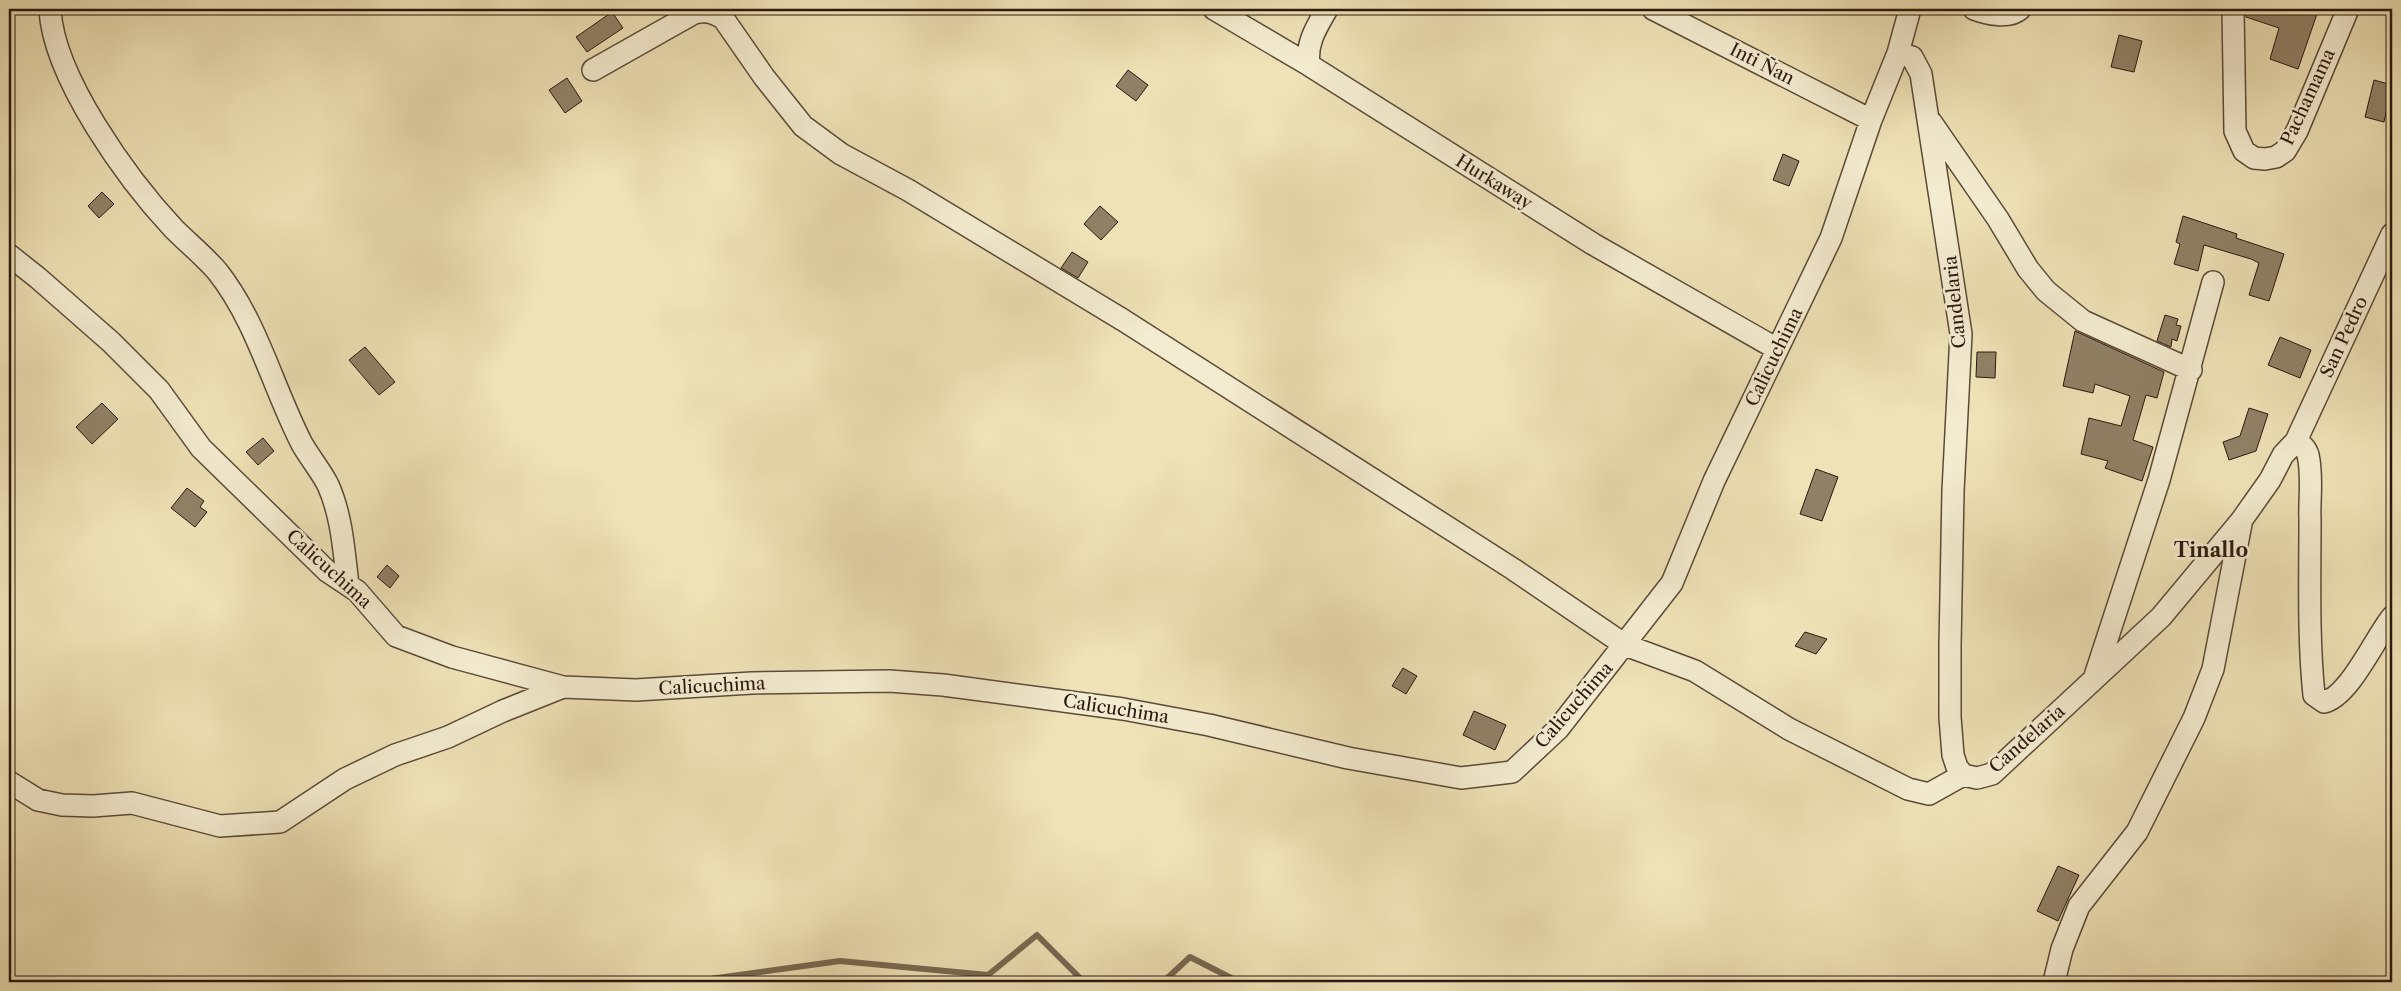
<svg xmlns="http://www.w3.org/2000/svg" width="2401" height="991" viewBox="0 0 2401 991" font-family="'Libre Caslon Text',serif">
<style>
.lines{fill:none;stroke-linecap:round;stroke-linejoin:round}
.stream{stroke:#776851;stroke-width:6}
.building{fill:#908166;stroke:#2a180f}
.minor-casing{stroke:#5b4a39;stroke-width:24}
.minor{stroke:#f4ecd0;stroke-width:21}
.labels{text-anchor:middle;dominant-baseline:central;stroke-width:5;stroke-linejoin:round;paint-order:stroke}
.street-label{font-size:18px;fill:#2a180f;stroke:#f4ecd0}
.quarter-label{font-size:20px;font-weight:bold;fill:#2a180f;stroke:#f4ecd0}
</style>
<rect width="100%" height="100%" fill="#eee2b6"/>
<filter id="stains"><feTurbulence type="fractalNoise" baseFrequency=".004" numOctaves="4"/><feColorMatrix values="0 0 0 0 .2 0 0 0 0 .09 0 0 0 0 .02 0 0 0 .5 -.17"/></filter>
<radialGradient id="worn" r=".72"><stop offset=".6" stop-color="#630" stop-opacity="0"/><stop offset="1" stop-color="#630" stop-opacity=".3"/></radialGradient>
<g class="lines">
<path class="stream" d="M 705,982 L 710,979 L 840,961 L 988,975 L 1037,935 L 1084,982
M 1163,982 L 1190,957 L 1239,982"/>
</g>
<path class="building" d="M 2246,9 L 2300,9 L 2317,14 L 2298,69 L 2270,59 L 2279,28 L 2246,17 Z
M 612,12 L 623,28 L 587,52 L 576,37 Z
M 2119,35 L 2142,41 L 2134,72 L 2111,67 Z
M 1128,70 L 1148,85 L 1136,101 L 1116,86 Z
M 567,78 L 582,101 L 565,113 L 549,90 Z
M 2374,80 L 2392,85 L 2384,122 L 2365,117 Z
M 1783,154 L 1799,161 L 1789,186 L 1773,180 Z
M 102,192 L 114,204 L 99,218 L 88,206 Z
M 1100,206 L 1118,222 L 1101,240 L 1084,224 Z
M 2183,216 L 2237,234 L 2236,238 L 2284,254 L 2269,301 L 2249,295 L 2259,263 L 2251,259 L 2204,245 L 2198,271 L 2174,264 L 2180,244 L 2176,242 Z
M 1072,252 L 1088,262 L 1078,278 L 1061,268 Z
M 2165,315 L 2178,319 L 2176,325 L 2181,326 L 2177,341 L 2172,339 L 2171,347 L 2157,341 Z
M 2075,331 L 2164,372 L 2157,398 L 2146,395 L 2133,440 L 2153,447 L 2142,481 L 2105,468 L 2108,461 L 2081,454 L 2089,418 L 2121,426 L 2130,396 L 2095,384 L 2093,393 L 2063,386 Z
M 2280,337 L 2311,350 L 2300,378 L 2268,365 Z
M 365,347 L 395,382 L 379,395 L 349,360 Z
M 1977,352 L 1996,352 L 1995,378 L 1976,377 Z
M 102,403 L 118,419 L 92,444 L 76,427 Z
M 2249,408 L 2268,414 L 2256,451 L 2229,460 L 2223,442 L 2240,436 Z
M 263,438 L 274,451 L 258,465 L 246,452 Z
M 1816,469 L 1838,477 L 1822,521 L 1800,514 Z
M 187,488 L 204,501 L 200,507 L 207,512 L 195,527 L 171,508 Z
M 387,565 L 399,576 L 390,588 L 377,577 Z
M 1805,632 L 1827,639 L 1816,654 L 1795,646 Z
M 1403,668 L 1417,676 L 1406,694 L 1392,686 Z
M 1474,711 L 1506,725 L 1495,750 L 1463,735 Z
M 2058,866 L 2079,875 L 2058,921 L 2037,911 Z"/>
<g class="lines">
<defs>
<path id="minor" d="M 50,9 C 53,77 128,180 174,229 C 188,243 204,256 217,271 C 257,321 273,388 302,444 C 310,458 321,471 328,485 C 342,516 344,552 348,585
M 1214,9 L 1309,65 L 1593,244 L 1777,349
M 1653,9 L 1871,120
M 1974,9 C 1987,14 2009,19 2020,9
M 2233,9 L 2235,131 L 2244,151 L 2254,158 L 2265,159 L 2276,157 L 2285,151 L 2297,131 L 2348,9
M 1898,53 L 1912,57 L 1921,74 L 1961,334 L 1953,491 L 1950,646 L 1950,717 L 1953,755 L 1957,767 L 1963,775 L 1977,778 L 1992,774 L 2161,617 L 2241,521 L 2270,480 L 2283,455 L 2296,441 C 2302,445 2306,448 2308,455 C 2313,476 2309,499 2310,520 C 2310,578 2308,637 2314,695 L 2324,702 C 2349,697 2375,638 2392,617
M 1309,65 C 1306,43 1316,28 1327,9
M 593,70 L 694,13 C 706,10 712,12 723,18 L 764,77 L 803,126 L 841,154 L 908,190 L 1123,320 L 1513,569 L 1625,645 L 1695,671 L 1789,729 L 1908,789 L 1929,794 L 1963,775
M 1931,122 L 1998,219 L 2028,269 L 2046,291 L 2083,321 L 2191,370
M 9,255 L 38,278 L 111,342 L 159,390 L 201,448 L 327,571 L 357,591 L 396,636 L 452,657 L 563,687 L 636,690 L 752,683 L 889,681 L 943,685 L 1123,709 L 1209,725 L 1348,758 L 1461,778 L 1512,772 L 1558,729 L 1672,583 L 1714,481 L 1831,238 L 1871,120 L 1898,53 L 1910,9
M 2296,441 L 2392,234
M 2095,676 L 2159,480 L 2213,282
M 9,782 L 38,800 L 62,805 L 93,806 L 132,803 L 220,826 L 280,822 L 345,779 L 395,755 L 448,737 L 503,711 L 563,687
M 2054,982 L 2062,949 L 2079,906 L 2137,832 L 2194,718 L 2213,669 L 2241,524"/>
</defs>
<use href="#minor" class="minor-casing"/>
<use href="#minor" class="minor"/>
</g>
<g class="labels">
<g class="street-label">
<text transform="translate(1762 64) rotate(27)">Inti Ñan</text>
<text transform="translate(2308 97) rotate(-65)">Pachamama</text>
<text transform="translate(1494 182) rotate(32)">Hurkaway</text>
<text transform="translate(1955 302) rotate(-96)">Candelaria</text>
<text transform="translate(2344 337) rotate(-65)">San Pedro</text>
<text transform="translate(1774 357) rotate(-64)">Calicuchima</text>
<text transform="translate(329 569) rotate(42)">Calicuchima</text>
<text transform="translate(712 686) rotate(-3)">Calicuchima</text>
<text transform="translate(1574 705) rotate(-49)">Calicuchima</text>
<text transform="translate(1116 709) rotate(9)">Calicuchima</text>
<text transform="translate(2027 739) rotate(-41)">Candelaria</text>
</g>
<g class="quarter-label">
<text x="2211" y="550">Tinallo</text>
</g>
</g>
<rect width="2401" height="991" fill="none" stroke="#eee2b6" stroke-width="30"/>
<rect x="10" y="10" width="2381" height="971" fill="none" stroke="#2a180f" stroke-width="2.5"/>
<rect x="15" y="15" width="2371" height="961" fill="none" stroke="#2a180f"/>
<rect width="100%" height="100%" filter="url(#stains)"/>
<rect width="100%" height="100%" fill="url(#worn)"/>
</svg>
